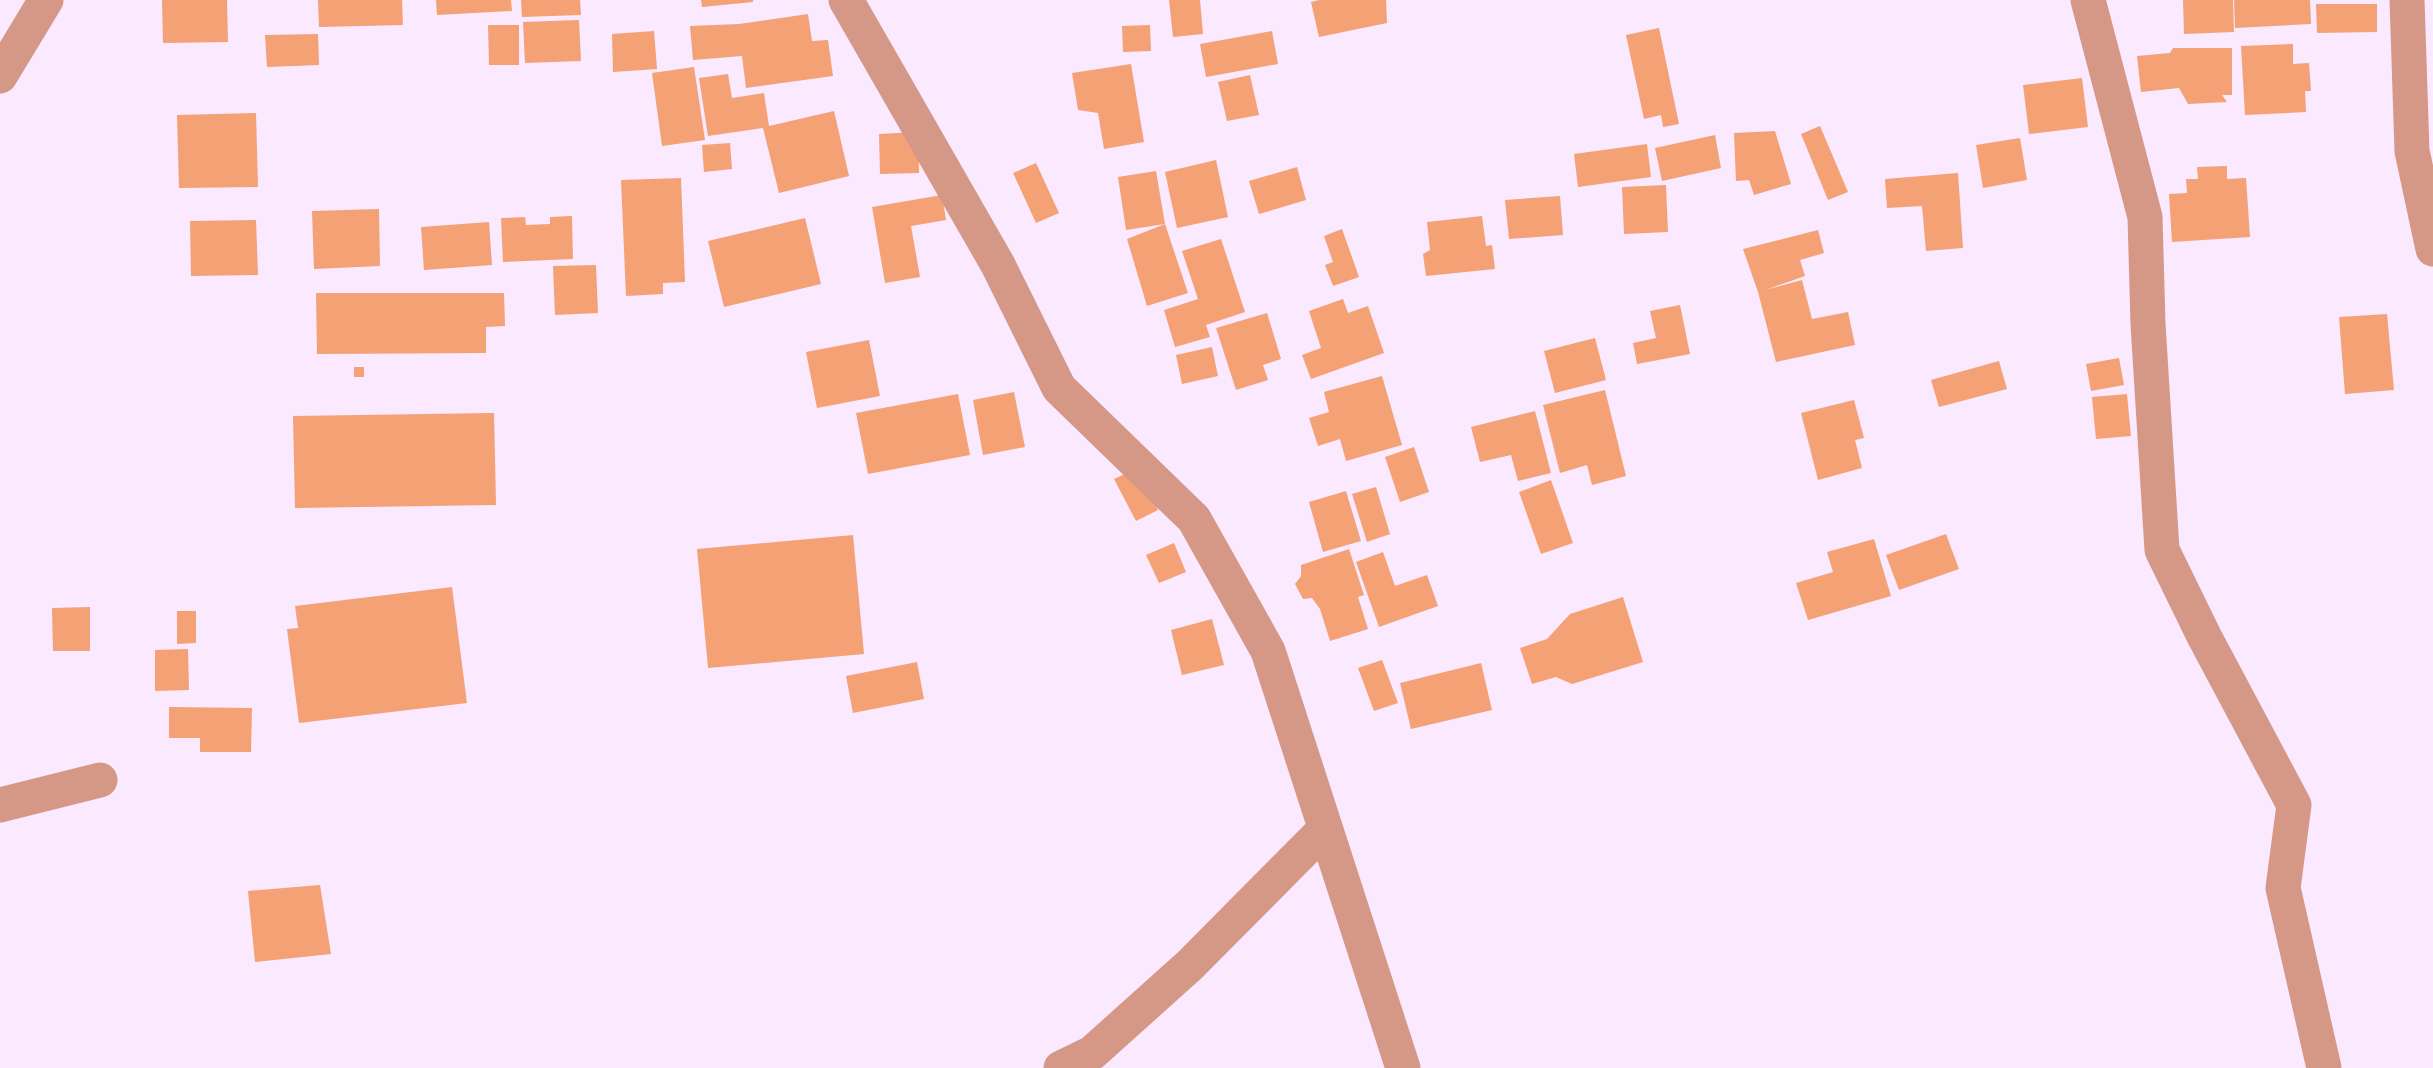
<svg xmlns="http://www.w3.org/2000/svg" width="2433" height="1068" viewBox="0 0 2433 1068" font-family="'Noto Sans',sans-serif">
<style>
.building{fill:#f3a175}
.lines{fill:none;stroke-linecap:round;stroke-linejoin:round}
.street{stroke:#d59886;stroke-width:35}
</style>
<rect width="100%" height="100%" fill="#fae9ff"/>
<path class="building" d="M 162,0 L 227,0 L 228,42 L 163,43 Z
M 318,0 L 402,0 L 403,25 L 319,27 Z
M 436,0 L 511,0 L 512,11 L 437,15 Z
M 521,0 L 580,0 L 581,15 L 522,17 Z
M 701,0 L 753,0 L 753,2 L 702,7 Z
M 1169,0 L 1200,0 L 1203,34 L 1173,37 Z
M 1319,0 L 1386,0 L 1387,23 L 1319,37 L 1311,2 Z
M 2183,0 L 2233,0 L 2234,32 L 2184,34 Z
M 2234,0 L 2310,0 L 2311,24 L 2235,28 Z
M 2316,4 L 2377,4 L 2377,32 L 2317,33 Z
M 808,14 L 812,41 L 828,40 L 833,76 L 746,88 L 742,56 L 693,60 L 690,26 L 739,24 Z
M 579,20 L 581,61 L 525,63 L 523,22 Z
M 488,25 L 519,25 L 519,65 L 489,65 Z
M 1150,25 L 1151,51 L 1123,52 L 1122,26 Z
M 1659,28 L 1679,124 L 1663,127 L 1661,115 L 1644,119 L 1626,35 Z
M 654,31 L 657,69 L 613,72 L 612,34 Z
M 1272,31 L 1278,64 L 1206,77 L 1200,44 Z
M 318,34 L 319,65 L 267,67 L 265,35 Z
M 2293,44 L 2293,64 L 2309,63 L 2311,91 L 2305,91 L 2306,112 L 2245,115 L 2241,46 Z
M 2173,48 L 2232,48 L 2232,95 L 2222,95 L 2227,102 L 2188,104 L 2179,88 L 2141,92 L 2137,56 L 2170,53 Z
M 1131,64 L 1144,142 L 1104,149 L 1098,113 L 1078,110 L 1072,73 Z
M 694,67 L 705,140 L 662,146 L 652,73 Z
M 728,74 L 732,98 L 764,93 L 769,126 L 834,111 L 849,176 L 779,193 L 763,128 L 708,136 L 699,78 Z
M 1250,75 L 1259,115 L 1227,121 L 1218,82 Z
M 2082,78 L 2088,127 L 2029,134 L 2023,85 Z
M 256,113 L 258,187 L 179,188 L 177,115 Z
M 1820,126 L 1848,192 L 1828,200 L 1801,134 Z
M 1775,131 L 1791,184 L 1754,195 L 1749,180 L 1736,181 L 1734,133 Z
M 918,132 L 919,173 L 880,174 L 879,134 Z
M 1715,135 L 1721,168 L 1662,181 L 1655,148 Z
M 2020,138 L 2027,180 L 1983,188 L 1976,145 Z
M 730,143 L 732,169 L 704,172 L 702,145 Z
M 1647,144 L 1651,177 L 1578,187 L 1574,154 Z
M 1216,160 L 1228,217 L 1177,228 L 1165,172 Z
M 1036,163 L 1059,213 L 1036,223 L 1013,173 Z
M 2227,166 L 2227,179 L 2246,178 L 2250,237 L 2172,242 L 2169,194 L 2187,193 L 2186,179 L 2198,179 L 2197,167 Z
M 1297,167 L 1306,200 L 1259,214 L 1249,181 Z
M 1156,171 L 1165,224 L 1126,230 L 1118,177 Z
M 1958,173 L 1963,248 L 1926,251 L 1922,206 L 1887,208 L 1885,179 Z
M 681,178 L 685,282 L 663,283 L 663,294 L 626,296 L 621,180 Z
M 1666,185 L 1668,232 L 1624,234 L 1622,187 Z
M 942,195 L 946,220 L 911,226 L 920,277 L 885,283 L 872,207 Z
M 1560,196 L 1563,235 L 1509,239 L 1505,200 Z
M 379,209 L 380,266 L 314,269 L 312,211 Z
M 572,216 L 573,259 L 503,262 L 501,218 L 525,217 L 526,225 L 550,224 L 550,217 Z
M 1482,216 L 1486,246 L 1492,245 L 1495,269 L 1426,276 L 1423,254 L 1430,250 L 1427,222 Z
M 805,218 L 821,284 L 724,307 L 708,241 Z
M 256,220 L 258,275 L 191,276 L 190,221 Z
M 489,222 L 492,265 L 424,270 L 421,227 Z
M 1165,224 L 1188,293 L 1147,306 L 1127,239 Z
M 1342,229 L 1359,277 L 1333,286 L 1325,265 L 1333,262 L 1324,236 Z
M 1818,230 L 1824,253 L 1800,260 L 1805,276 L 1765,290 L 1802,280 L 1812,319 L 1848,312 L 1855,345 L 1776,362 L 1758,292 L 1743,249 Z
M 1221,239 L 1245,312 L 1206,325 L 1210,337 L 1175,347 L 1164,310 L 1198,299 L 1182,251 Z
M 596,265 L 598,313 L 555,315 L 553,266 Z
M 316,293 L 504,293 L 505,326 L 486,327 L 486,353 L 317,354 Z
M 1343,299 L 1348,313 L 1368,306 L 1384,353 L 1311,379 L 1302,355 L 1321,348 L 1309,311 Z
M 1680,305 L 1690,354 L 1637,364 L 1633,343 L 1656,338 L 1650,311 Z
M 1267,313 L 1281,359 L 1263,365 L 1268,380 L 1236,390 L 1216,328 Z
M 2387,314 L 2394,390 L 2345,394 L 2339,317 Z
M 1595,338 L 1606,380 L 1555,393 L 1544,351 Z
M 869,340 L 880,396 L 817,408 L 806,352 Z
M 1212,347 L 1218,376 L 1182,384 L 1176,355 Z
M 2119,358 L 2124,385 L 2091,391 L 2086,364 Z
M 1999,361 L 2007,389 L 1939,407 L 1931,380 Z
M 354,367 L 364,367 L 364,377 L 354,377 Z
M 1382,376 L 1402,445 L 1346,461 L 1340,439 L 1318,446 L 1309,418 L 1329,412 L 1324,392 Z
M 1605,390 L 1626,476 L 1592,485 L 1587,465 L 1560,473 L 1543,405 Z
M 1014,392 L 1025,447 L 983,455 L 973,400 Z
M 958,394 L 970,455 L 868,474 L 856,413 Z
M 2127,394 L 2131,436 L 2096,439 L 2092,397 Z
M 1854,400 L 1864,438 L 1855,440 L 1862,468 L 1818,480 L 1801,413 Z
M 1535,411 L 1551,473 L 1518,481 L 1511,455 L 1480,462 L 1471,427 Z
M 494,413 L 496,505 L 295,508 L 293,416 Z
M 1414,447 L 1429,492 L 1400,502 L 1385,457 Z
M 1138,468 L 1158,510 L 1136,521 L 1114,479 Z
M 1551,480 L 1573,543 L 1541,554 L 1519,492 Z
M 1376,487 L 1390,534 L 1367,542 L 1352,494 Z
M 1346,491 L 1361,541 L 1323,552 L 1309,502 Z
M 1946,534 L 1959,569 L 1899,590 L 1886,555 Z
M 853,535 L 864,654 L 708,668 L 697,549 Z
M 1874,539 L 1891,596 L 1808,620 L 1796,583 L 1833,572 L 1827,552 Z
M 1174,543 L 1186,572 L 1159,583 L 1146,555 Z
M 1349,549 L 1364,595 L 1358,597 L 1368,629 L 1330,641 L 1320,609 L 1312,598 L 1303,599 L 1295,584 L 1301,576 L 1301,565 Z
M 1383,552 L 1395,586 L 1427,575 L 1438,606 L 1379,627 L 1356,562 Z
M 452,587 L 467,703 L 299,723 L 287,629 L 298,628 L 295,606 Z
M 1623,597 L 1643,662 L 1572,684 L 1556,677 L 1532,684 L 1520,648 L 1547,639 L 1570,614 Z
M 90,607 L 90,651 L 53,651 L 52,608 Z
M 177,611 L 196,611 L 196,643 L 177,644 Z
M 1212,619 L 1224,665 L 1182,675 L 1171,630 Z
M 188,649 L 189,690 L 155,691 L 155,650 Z
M 1382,660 L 1398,703 L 1374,711 L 1358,668 Z
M 917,662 L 924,699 L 853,713 L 846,676 Z
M 1481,663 L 1492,710 L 1411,729 L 1400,683 Z
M 169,707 L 252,708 L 251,752 L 200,752 L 200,738 L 169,738 Z
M 320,885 L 331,954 L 255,962 L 248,891 Z"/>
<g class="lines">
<path class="street" d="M 846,0 L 998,265 L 1059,388 L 1194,519 L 1268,651 L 1403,1068
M 2088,0 L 2145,217 L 2148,324 L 2162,550 L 2204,636 L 2294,805 L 2283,888 L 2324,1068
M 2407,0 L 2412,151 L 2433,249
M 0,76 L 46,0
M 0,805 L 100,780
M 1061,1068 L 1092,1053 L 1190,965 L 1325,829"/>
</g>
</svg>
